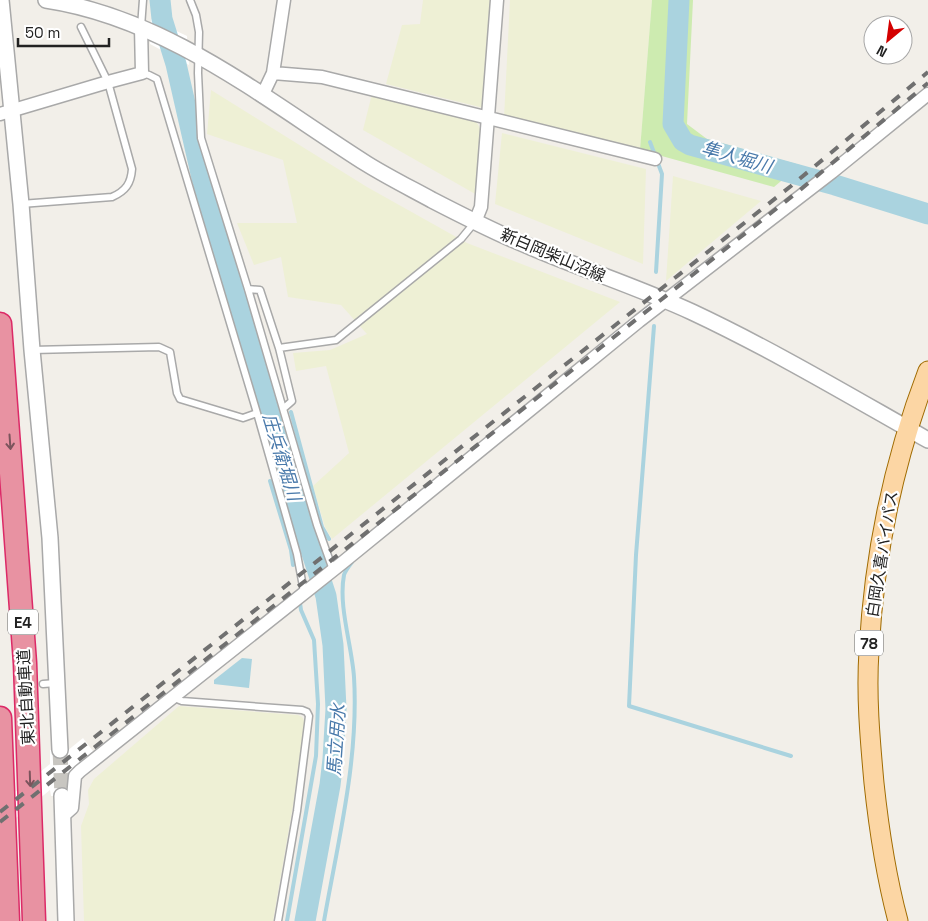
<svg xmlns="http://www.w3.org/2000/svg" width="928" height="921" viewBox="0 0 928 921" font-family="'Space Grotesk','Noto Sans JP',sans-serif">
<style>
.farmland{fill:#eef0d5}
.grass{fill:#cdebb0}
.water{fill:#aad3df}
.pier{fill:#fff}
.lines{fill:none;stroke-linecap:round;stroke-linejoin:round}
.stream{stroke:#aad3df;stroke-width:4}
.river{stroke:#aad3df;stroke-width:21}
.tertiary-tunnel{stroke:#c8c6c1;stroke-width:15;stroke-dasharray:15 8;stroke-linecap:butt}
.service-casing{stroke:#a9a9a9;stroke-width:9}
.minor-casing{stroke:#a9a9a9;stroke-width:15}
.tertiary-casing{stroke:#a9a9a9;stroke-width:18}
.primary-casing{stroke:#a06b00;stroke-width:21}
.motorway-casing{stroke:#dc2a67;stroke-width:25}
.service{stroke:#fff;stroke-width:6}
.minor{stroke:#fff;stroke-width:12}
.tertiary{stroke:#fff;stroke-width:15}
.primary{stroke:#fcd6a4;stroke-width:19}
.motorway{stroke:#e892a2;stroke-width:22}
.rail{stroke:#707070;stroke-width:4;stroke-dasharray:10 10;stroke-linecap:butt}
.oneway{stroke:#7b545c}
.labels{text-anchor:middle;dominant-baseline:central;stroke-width:4.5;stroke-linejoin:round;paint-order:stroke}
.shield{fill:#fff;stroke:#646464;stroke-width:1}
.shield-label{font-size:15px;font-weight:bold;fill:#222}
.street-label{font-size:16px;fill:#222;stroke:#fff}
.water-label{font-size:18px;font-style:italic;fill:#4a7aab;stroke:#fff}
</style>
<rect width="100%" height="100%" fill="#f2efe9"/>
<path class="farmland" d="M 423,0 L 492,0 L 484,108 L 386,84 L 402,25 L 420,24 Z
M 510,0 L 652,0 L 640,150 L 504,118 Z
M 211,90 L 367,187 L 467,243 L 620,302 L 332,539 L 325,527 L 313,486 L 349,453 L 326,366 L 296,371 L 293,353 L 330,350 L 367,334 L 341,305 L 288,297 L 281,257 L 254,265 L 237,223 L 297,223 L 283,160 L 207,134 Z
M 372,94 L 476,121 L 481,130 L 477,195 L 363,130 Z
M 502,133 L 646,169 L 643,264 L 495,204 Z
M 673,176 L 761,201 L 666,281 Z
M 179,706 L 298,715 L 302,717 L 305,722 L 294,800 L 273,921 L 84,921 L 81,826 L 89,804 L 88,790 L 94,779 Z"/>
<path class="grass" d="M 652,0 L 693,0 L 687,124 L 707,139 L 800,165 L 774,187 L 640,150 Z"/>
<path class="water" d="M 242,658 L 252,659 L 249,688 L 214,684 L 214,680 Z"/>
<path class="pier" d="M 151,19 L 187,36 L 189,65 L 150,44 Z
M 83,738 L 96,755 L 68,777 L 69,796 L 51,796 L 50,790 L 0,831 L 0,804 L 50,764 L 50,750 L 67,751 Z"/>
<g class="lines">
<path class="stream" d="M 650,142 L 662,174 L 656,272
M 654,326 L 636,555 L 629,706 L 791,756
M 291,412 L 322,527 L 329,539
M 270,481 L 291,550 L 293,565
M 287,921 L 316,756 L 318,704 L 314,640 L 301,610 L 300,603
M 324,921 C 338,841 359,759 354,677 C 352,646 338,606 344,575 C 345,571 349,566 352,562"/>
<path class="river" d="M 160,0 L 162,19 L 176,64 L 202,178 L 289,483 L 326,596 L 333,645 L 336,709 L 333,759 L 330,785 L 305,921
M 679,0 L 673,124 L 683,141 L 690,145 L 835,185 L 928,214"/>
<path class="tertiary-tunnel" d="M 60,750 L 62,796"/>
<defs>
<path id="service" d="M 190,0 L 196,15 L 199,32 L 198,73 L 201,138 L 248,289 L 317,525 L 333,570
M 141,27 L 143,0
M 142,73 L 149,75 L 157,79 L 257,413 L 297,554 L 304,592
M 21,204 L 112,197 C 126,191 131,183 132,169 L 108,82 L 81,27
M 248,289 L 260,290 L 279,348 L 292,401 L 284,408
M 279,348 L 336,340 L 461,239 L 475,222
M 32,350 L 159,347 L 170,352 L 177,393 L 180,399 L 243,418 L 257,413
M 43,684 L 56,683
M 172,697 L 182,701 L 302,710 L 307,712 L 309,716 L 297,811 L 278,921"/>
<path id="minor" d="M 273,73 L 322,77 L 655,159
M 262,96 L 273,73 L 284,0
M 0,114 L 108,82 L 142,73 L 141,27
M 475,222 L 481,207 L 497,0
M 63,816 L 72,808 L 75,776 L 80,771 L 342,563 L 639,321 L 832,172 L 928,94"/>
<path id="tertiary" d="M 1,0 L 21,204 L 32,350 L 50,538 L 60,750
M 46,0 C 167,18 266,100 367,164 C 388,177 410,188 432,200 C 463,216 494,232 526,245 C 581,269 638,287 692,312 C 773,350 850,396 928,440
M 62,796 L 66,921"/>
<path id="primary" d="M 898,921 C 886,876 879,830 874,783 C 870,739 866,695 869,651 C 874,555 894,460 928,371"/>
<path id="motorway" d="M 0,324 L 25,663 L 34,921
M 0,718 L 8,921"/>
</defs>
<use href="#service" class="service-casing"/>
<use href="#minor" class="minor-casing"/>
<use href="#tertiary" class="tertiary-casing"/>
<use href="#primary" class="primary-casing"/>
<use href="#motorway" class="motorway-casing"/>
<use href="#service" class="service"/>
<use href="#minor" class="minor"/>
<use href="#tertiary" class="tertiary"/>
<use href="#primary" class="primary"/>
<use href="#motorway" class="motorway"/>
<path class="rail" d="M 0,812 L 791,186 L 928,72
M 0,822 L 800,190 L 928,83"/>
</g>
<defs><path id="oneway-shaft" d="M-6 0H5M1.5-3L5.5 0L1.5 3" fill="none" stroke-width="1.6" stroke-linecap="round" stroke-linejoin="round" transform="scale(1.25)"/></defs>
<g class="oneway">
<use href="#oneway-shaft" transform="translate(10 442) rotate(86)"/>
<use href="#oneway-shaft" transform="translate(30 779) rotate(88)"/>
</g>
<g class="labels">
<g class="shield">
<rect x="8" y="609.5" width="30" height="25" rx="4"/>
<rect x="855" y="630.5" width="28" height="25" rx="4"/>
</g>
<g class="shield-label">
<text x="23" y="622">E4</text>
<text x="869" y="643">78</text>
</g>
<g class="street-label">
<text transform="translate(553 255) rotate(23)">新白岡柴山沼線</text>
<text transform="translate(882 554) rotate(-81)">白岡久喜バイパス</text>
<text transform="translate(26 697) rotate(-93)">東北自動車道</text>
</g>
<g class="water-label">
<text transform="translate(737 157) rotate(16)">隼人堀川</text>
<text transform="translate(282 457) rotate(73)">庄兵衛堀川</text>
<text transform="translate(336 740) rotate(-86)">馬立用水</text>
</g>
</g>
<g transform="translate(888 40) rotate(209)"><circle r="24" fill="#ffffff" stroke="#a7a7a7"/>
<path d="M0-4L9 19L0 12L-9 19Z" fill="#d40000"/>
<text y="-8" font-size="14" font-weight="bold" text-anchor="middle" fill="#222222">N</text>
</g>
<path d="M18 38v8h91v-8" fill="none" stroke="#222222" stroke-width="2.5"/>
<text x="25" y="38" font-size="15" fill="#222222" stroke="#ffffff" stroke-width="4" paint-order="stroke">50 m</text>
</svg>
